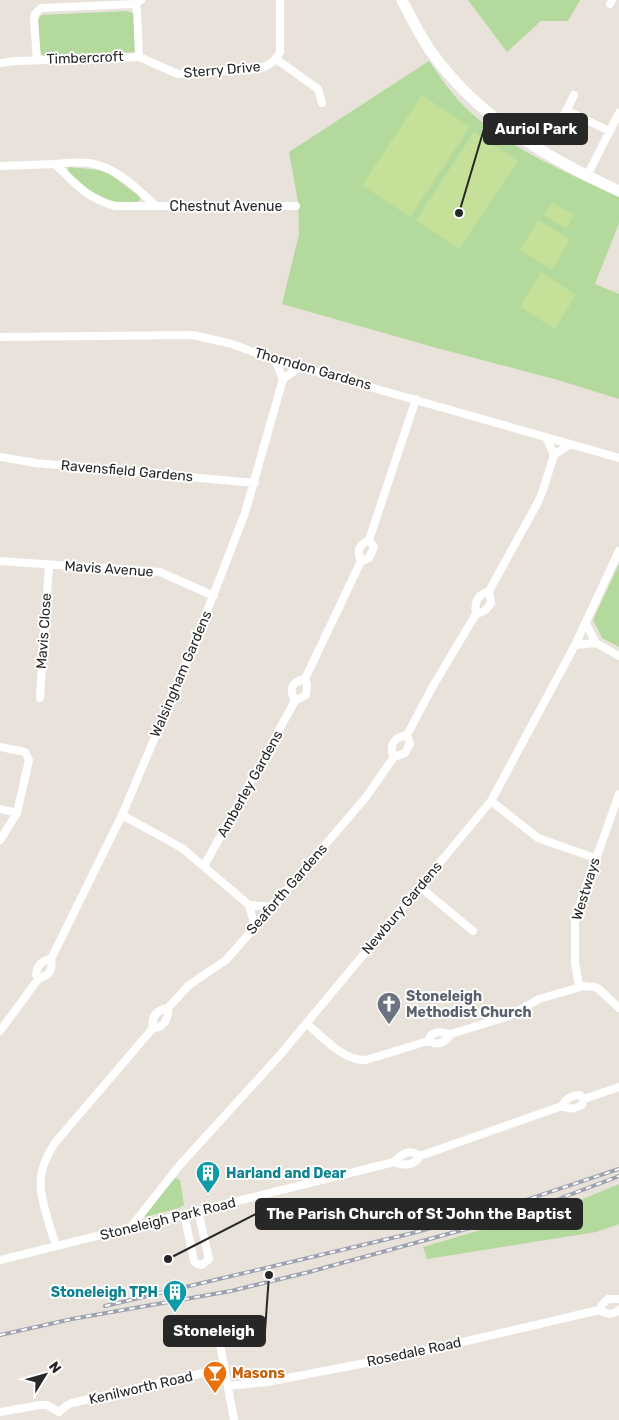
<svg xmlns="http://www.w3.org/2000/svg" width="619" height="1420" viewBox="0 0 619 1420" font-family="Rubik,sans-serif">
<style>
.green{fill:#b3d99c}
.pitch{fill:#c4e099}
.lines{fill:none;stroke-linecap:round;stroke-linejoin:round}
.street{stroke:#fff;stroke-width:8}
.secondary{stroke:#fff;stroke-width:11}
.rail-casing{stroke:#9ea1b0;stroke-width:4}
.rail{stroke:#fff;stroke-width:2;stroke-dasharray:5.5;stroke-linecap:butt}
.labels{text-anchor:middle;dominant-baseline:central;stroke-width:4;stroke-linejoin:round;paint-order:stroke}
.street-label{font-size:14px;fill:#272727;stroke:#fff}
.worship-label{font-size:14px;font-weight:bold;fill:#5b616d;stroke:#fff;text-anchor:start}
.culture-label{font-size:14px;font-weight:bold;fill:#0d838f;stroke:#fff;text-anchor:start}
.food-label{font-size:14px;font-weight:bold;fill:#c56008;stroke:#fff;text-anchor:start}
.leader{fill:none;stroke:#272727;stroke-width:2}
.callout-dot{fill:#272727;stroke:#fff;stroke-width:2}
.callout{fill:#272727;stroke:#272727;stroke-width:2}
.callout-label{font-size:15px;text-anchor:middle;font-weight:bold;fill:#fff}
</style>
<rect width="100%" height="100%" fill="#e8e2da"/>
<path class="green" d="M 468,0 L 580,0 L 568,21 L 541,21 L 507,52 Z
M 127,11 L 135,14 L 137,52 L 47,56 L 42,55 L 39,51 L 38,20 L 42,15 Z
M 429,61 C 438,74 448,89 459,101 C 503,147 563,171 619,197 L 619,223 L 595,284 L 619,294 L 619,399 L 558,380 L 433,347 L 282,304 L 299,234 L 298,202 L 289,152 Z
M 68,167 L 99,170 L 107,172 L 139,196 L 140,200 L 137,202 C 98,203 95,199 68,172 Z
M 619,564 L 619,647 L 602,638 L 593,620 Z
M 175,1178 L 180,1180 L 184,1205 L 179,1208 L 145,1217 L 144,1215 L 172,1179 Z
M 619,1184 L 619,1224 L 596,1232 L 427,1259 L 423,1247 L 578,1201 Z"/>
<path class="pitch" d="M 422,95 L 470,127 L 410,217 L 362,185 Z
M 474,132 L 518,161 L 459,249 L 416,220 Z
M 552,202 L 574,215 L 566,229 L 544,215 Z
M 538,220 L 570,240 L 552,270 L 520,250 Z
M 541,272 L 576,295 L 555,329 L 520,307 Z"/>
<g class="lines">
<path class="street" d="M 610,4 L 612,0
M 139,57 L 178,74 L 256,69 C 267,67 274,63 280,52 L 280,0
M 276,59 L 318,89 L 322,103
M 37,60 L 34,19 L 35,14 L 41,8 L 135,4
M 0,63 L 16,61 L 139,57 L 137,9 L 135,4 L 141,0
M 566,110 L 609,131
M 564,115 L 574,95
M 55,164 C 67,163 82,161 94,164 C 119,170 138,189 156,206
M 0,166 L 55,164 C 76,184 86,198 115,206 L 296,206
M 587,176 L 619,113
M 0,337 L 193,335 L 232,344 L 275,360 L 619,458
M 283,379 L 300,367
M 554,455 L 570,444
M 0,457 L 36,463 L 255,483
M 0,561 L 160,572 L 214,596
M 361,561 C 356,550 359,545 369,540 L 416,399
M 476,614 C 484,612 487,610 491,603 L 489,591
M 586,624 L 596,643 L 619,656
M 575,645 L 596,643
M 40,698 L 49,565
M 295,701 C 289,689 291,682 305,679
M 0,747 L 25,752 L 29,760 L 17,813 L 0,840
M 394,757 C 388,745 395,737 407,735
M 491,801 L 538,838 L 595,858
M 0,809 L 17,813
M 122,815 L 182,848 L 249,905 L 272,907
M 204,866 L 295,701 L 306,695 L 307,685 L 305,679 L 361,561 L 369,558 L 374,547 L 369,540
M 420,887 L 473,931
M 249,905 L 255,927
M 39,978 L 36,975 C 37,965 41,961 51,959
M 579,987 L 575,962 L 575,918 L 619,794
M 306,1023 C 323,1037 343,1061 366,1060 L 428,1041 L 431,1035 L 438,1032 L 451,1034
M 153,1028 C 151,1016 157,1010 168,1008
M 0,1031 L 39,978 C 50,976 53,969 51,959 L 122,815 L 194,645 L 245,513 L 283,379 L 275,360
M 428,1041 C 438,1046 445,1043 451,1034 L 509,1016 L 539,999 L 584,986 L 595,987 L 600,990 L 619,1008
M 562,1106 C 570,1110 574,1109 582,1105 L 584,1099 L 619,1087
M 394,1162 C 404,1166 414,1166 420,1156 L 562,1106 C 566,1098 571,1096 580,1095 L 584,1099
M 184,1214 L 194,1261 L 197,1264 L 202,1265 L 209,1259 L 198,1211
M 131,1227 L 179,1166 L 280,1055 L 491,801 L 575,645 L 619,551
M 56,1246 C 51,1229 38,1194 41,1177 C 42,1165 48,1154 54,1144 L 153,1028 L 160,1027 L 165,1022 L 168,1015 L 168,1008 L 189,985 L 226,960 L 255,927 L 366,797 L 394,757 L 405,753 L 410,744 L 407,735 L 433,686 L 476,614 C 474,602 477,595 489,591 L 537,504 L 543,490 L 554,455 L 546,437
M 0,1260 L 394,1162 C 402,1154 409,1148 420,1156
M 599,1310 L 601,1306 L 608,1299 L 619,1299
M 216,1322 L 234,1420
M 228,1386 L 267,1382 L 407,1355 L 599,1310 C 606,1314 612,1316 619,1310
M 0,1412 L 40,1405 L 47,1405 L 59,1412
M 59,1412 L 66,1406 L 72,1403 L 225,1368"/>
<path class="secondary" d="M 402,0 C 411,18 420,36 432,53 C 479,118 547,158 619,191"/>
<defs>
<path id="rail" d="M 105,1306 L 409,1234 L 496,1210 L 619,1169
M 0,1335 L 72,1319 L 231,1291 L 309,1272 L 499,1220 L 556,1200 L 619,1176"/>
</defs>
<use href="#rail" class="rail-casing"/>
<use href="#rail" class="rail"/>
</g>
<defs>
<symbol id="church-pin" viewBox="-11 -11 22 30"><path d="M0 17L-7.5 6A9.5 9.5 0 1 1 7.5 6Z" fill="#6b7280" stroke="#fff"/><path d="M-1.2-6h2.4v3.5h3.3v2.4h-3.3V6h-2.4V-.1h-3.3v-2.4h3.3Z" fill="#fff"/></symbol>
<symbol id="building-pin" viewBox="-11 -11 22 30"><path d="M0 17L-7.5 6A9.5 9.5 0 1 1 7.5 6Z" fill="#0f9aa8" stroke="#fff"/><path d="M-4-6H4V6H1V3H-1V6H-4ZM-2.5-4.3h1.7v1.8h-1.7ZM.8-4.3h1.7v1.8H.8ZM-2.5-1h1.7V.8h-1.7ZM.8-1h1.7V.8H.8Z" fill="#fff"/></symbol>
<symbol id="bar-pin" viewBox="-11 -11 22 30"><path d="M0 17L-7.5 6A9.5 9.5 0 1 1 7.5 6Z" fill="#e8710a" stroke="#fff"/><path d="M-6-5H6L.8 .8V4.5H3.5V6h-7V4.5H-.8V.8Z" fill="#fff"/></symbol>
</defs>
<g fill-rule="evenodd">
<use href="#church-pin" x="375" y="990" width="28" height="38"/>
<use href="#building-pin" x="194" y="1159" width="28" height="38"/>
<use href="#building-pin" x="161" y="1278" width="28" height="38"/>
<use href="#bar-pin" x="201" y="1359" width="28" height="38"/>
</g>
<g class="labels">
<g class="street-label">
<text transform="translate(85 58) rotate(-2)">Timbercroft</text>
<text transform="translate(222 70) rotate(-5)">Sterry Drive</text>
<text x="226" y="206">Chestnut Avenue</text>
<text transform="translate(313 369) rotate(16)">Thorndon Gardens</text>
<text transform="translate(127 471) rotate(5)">Ravensfield Gardens</text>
<text transform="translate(109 569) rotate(4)">Mavis Avenue</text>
<text transform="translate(44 631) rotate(-86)">Mavis Close</text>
<text transform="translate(181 674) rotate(-67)">Walsingham Gardens</text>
<text transform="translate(250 784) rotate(-61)">Amberley Gardens</text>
<text transform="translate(287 889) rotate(-49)">Seaforth Gardens</text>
<text transform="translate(586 889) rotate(-73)">Westways</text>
<text transform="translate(402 908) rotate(-50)">Newbury Gardens</text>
<text transform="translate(168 1219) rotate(-14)">Stoneleigh Park Road</text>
<text transform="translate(414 1352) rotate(-12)">Rosedale Road</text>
<text transform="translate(141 1388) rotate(-13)">Kenilworth Road</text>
</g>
<g class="worship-label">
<text x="406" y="996">Stoneleigh<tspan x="406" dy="16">Methodist Church</tspan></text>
</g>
<g class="culture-label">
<text x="226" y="1173">Harland and Dear</text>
<text x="158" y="1292" text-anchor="end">Stoneleigh TPH</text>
</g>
<g class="food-label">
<text x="232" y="1373">Masons</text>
</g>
</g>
<path class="leader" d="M459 213L484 129M168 1259L256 1214M269 1275L265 1331"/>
<g class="callout-dot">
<circle cx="459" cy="213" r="5"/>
<circle cx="168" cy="1259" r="5"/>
<circle cx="269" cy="1275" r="5"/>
</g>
<g class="callout">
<rect x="484" y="114" width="103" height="30" rx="5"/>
<rect x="256" y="1199" width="326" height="30" rx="5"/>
<rect x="164" y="1316" width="101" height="30" rx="5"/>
</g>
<g class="callout-label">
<text x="536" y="134">Auriol Park</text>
<text x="419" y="1219">The Parish Church of St John the Baptist</text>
<text x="214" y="1336">Stoneleigh</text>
</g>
<g transform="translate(45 1375) rotate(53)" stroke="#ffffff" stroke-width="4" paint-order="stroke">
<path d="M0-4L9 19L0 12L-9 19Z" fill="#272727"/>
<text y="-8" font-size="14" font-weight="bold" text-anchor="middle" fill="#272727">N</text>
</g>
</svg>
